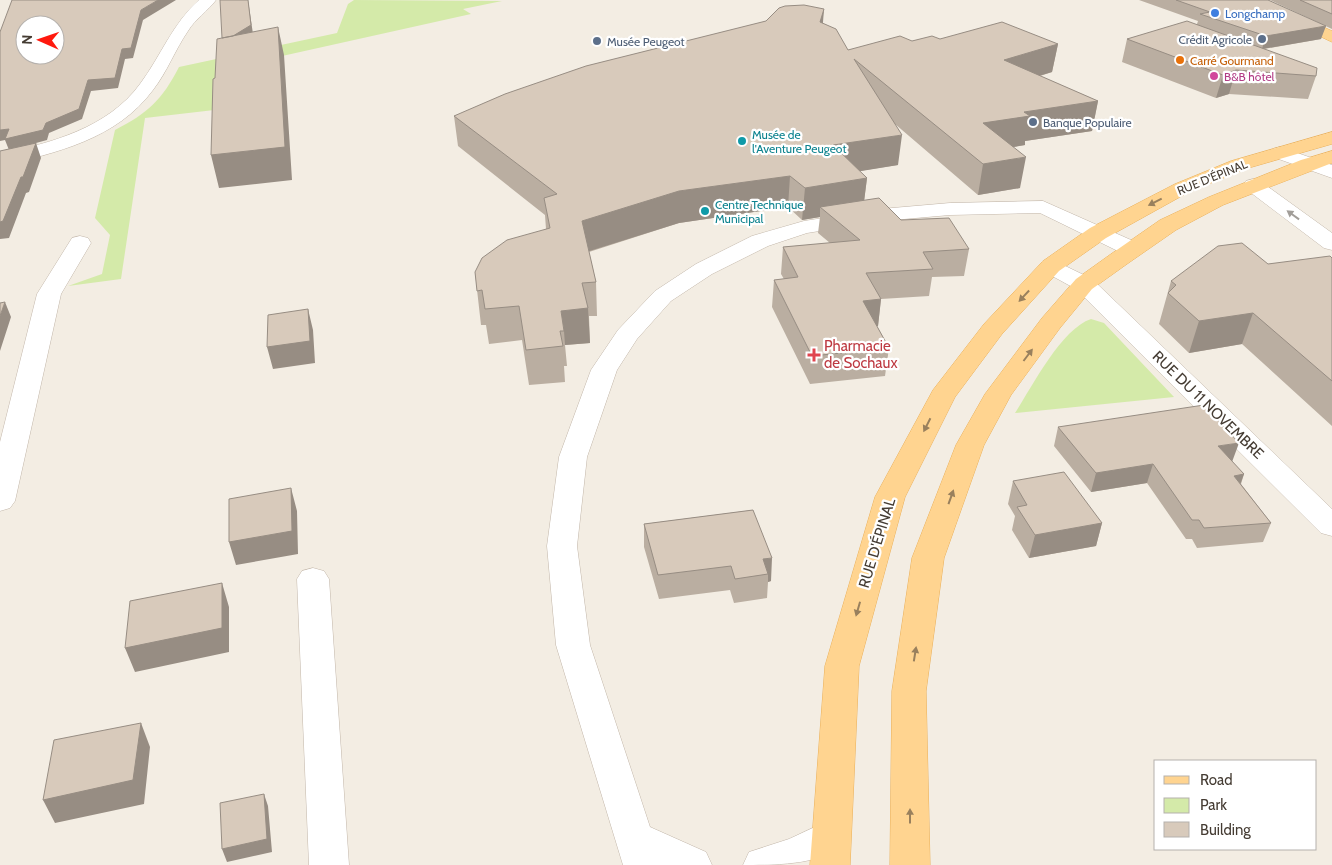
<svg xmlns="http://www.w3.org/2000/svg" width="1332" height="865" viewBox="0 0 1332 865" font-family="Cabin,sans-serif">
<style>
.green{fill:#d4eaa9}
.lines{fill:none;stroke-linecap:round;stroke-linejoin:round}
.street-casing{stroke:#c2b6a9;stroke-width:1}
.primary-casing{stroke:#eab05a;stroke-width:1}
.street{fill:#fff;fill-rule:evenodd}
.primary{fill:#ffd490;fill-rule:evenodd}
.wall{fill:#baaea1}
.shaded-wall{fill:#978d83}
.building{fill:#d8cabb;stroke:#978d83;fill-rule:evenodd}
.oneway{fill:#99805d}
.oneway2{fill:#a29e99}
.shop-dot{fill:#3f7fe0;stroke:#fff;stroke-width:2}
.service-dot{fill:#5c6f8a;stroke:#fff;stroke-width:2}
.food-dot{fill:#e8710a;stroke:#fff;stroke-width:2}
.hotel-dot{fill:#d1479c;stroke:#fff;stroke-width:2}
.culture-dot{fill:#0f9aa8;stroke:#fff;stroke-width:2}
.health-dot{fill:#e0444e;stroke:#fff;stroke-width:2}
.labels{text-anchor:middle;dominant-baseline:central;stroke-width:4.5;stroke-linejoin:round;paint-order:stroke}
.far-shop-label{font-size:12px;fill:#366cbe;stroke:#fff;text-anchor:start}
.far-service-label{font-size:12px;fill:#4e5e75;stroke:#fff;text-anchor:start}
.far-food-label{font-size:12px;fill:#c56008;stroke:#fff;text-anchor:start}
.far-hotel-label{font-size:12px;fill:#b23c85;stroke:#fff;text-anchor:start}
.far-culture-label{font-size:12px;fill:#0d838f;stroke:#fff;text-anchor:start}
.far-street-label{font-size:12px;fill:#453c33;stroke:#fff}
.health-label{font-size:15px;fill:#be3a42;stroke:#fff;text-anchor:start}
.street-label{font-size:15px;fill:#453c33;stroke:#fff}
</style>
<rect width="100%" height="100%" fill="#f3ede3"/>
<path class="green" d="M 354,0 L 502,1 L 463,9 L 471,14 L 224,69 L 223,109 L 145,118 L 121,279 L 68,286 L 102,274 L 110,235 L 95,218 L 115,130 C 148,113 162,100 179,67 L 337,33 L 348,4 Z
M 1091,319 L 1104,323 L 1174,397 L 1015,413 C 1032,387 1061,329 1091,319 Z"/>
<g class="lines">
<defs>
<path id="street" d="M 199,0 L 216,0 C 208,11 195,19 188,31 C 175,50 167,72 153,90 C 117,139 56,153 0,166 L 0,154 C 51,143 108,128 140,84 C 161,56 172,24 199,0 Z
M 1280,147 L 1332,165 L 1332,178 L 1273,157 L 1270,153 L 1273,149 Z
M 1253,179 L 1260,181 L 1332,233 L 1332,250 L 1324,248 L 1246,189 L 1243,185 L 1246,181 Z
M 1043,201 L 1140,244 L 1143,249 L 1140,254 L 1132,256 L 1124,254 L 1040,213 L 950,215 L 881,221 L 807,233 L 768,246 L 712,274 L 671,301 L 637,339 L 617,370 L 587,457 L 577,546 L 590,645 L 650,827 L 706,852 L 712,865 L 623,865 L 556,645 L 547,546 L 559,457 L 591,370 L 618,330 L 655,291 L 696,264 L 752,236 L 804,221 L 881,209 L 950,203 Z
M 80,236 L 88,238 L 91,243 L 61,294 L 15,501 L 10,508 L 0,511 L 0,442 L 37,294 L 72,238 Z
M 1051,259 L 1092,279 L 1332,509 L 1332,536 L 1321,533 L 1076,289 L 1043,271 L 1040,266 L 1043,261 Z
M 313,568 L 324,571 L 329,579 L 349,865 L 309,865 L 297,579 L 302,571 Z
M 830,820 L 844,825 L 850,837 C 832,865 778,865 743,865 L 749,852 L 789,839 Z"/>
<path id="primary" d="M 1246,0 L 1266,0 L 1332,31 L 1332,42 L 1249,3 Z
M 1332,132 L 1332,144 L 1245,169 L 1189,192 L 1106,238 L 1059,271 L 1002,334 L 955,397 L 905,497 L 859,666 L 850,865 L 810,865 L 825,666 L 875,497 L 933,390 L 984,324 L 1043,261 L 1090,228 L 1175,184 L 1231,161 Z
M 1332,151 L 1332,163 L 1223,205 L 1176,230 L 1127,264 L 1092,289 L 1060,328 L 1011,395 L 984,445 L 944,558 L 926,691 L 930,865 L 890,865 L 892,691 L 912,558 L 956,445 L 985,394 L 1042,318 L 1076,279 L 1111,254 L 1160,220 L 1209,197 L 1301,160 Z"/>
</defs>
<use href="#street" class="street-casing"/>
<use href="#primary" class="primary-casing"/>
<use href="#street" class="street"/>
<use href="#primary" class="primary"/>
</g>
<path class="wall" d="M 1139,0 L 1268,0 L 1321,39 L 1264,49 L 1316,76 L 1308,99 L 1229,94 L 1216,98 L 1122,62 L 1127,39 L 1197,24 L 1198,21 Z
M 1270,0 L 1332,0 L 1332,29 Z
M 824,9 L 822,24 L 848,50 L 912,41 L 940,39 L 1058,44 L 1052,72 L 1040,76 L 1098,101 L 1092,131 L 1025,141 L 1025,145 L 1013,147 L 1020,188 L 978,195 L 895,124 L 898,165 L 859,171 L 867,178 L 864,201 L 901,220 L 969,249 L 964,276 L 932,277 L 929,296 L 881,299 L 878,326 L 877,326 L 889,348 L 885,376 L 810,384 L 772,307 L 774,280 L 784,279 L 781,274 L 783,247 L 830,243 L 818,233 L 820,217 L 802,220 L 788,207 L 679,223 L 589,252 L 596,282 L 597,316 L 589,316 L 590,343 L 565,345 L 567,366 L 564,366 L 565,382 L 529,385 L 522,340 L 489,344 L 486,325 L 481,325 L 475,272 L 546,229 L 545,215 L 458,146 L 454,116 Z
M 1332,258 L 1332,426 L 1242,344 L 1189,353 L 1159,324 L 1171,281 L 1268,264 Z
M 1058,427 L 1232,462 L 1244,474 L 1241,484 L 1271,523 L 1263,542 L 1197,548 L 1192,539 L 1186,539 L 1147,483 L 1091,492 L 1054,446 Z
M 1013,481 L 1102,523 L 1096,546 L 1029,558 L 1012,530 L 1015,516 L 1008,504 Z
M 753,510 L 771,581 L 768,582 L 767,598 L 734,603 L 730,590 L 659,599 L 644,547 L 644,524 Z"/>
<path class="shaded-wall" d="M 158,0 L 176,0 L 143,20 L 133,58 L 125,59 L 118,88 L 91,91 L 82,119 L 49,133 L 47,140 L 36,143 L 41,158 L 29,192 L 26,193 L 9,238 L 0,239 L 0,222 L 9,150 L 5,140 L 0,141 L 0,130 L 46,123 L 88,80 L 122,49 L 141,10 Z
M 248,0 L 253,34 L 222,43 Z
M 824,9 L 822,35 L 820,22 Z
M 1326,26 L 1321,39 L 1262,49 L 1266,36 Z
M 278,27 L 284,55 L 292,180 L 219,188 L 211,155 Z
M 1058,44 L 1052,72 L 999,88 L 1004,60 Z
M 1236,70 L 1229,94 L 1216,98 L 1223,75 Z
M 1098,101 L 1092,131 L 1025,141 L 1025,145 L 978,153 L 983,123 L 1024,112 Z
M 902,135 L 898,165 L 831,176 L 833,145 Z
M 1026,157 L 1020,188 L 978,195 L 983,164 Z
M 790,176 L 788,207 L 679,223 L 583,253 L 582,221 L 679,191 Z
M 867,178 L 863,210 L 820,207 L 820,217 L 802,220 L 805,188 Z
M 881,299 L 878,326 L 860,328 L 863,301 Z
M 5,302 L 11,317 L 0,351 L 0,316 Z
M 588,308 L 590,343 L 565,345 L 564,331 L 561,311 Z
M 308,309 L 313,330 L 315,363 L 273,369 L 267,347 Z
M 1253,313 L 1242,344 L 1189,353 L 1199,321 Z
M 1239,443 L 1232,462 L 1218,446 Z
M 1153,464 L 1147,483 L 1091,492 L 1096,473 Z
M 1244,474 L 1237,493 L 1234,476 Z
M 291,488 L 297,511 L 298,554 L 236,565 L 229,542 Z
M 1102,523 L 1096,546 L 1029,558 L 1035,535 Z
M 772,558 L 771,581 L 768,582 L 768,574 L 763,559 Z
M 222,583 L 229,607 L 229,652 L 135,672 L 125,648 Z
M 141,723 L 150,747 L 144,804 L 55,823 L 43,800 Z
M 264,794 L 268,806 L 272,852 L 227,862 L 222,849 Z"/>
<path class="building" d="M 12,0 L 158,0 L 141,10 L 131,48 L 122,49 L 115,78 L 88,80 L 79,109 L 46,123 L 43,130 L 5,139 L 9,129 L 0,130 L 0,32 ZM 25,25 L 55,25 L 55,55 L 25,55 Z
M 220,0 L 248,0 L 251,25 L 233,36 L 222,38 Z
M 1176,0 L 1268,0 L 1326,26 L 1266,36 L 1200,14 L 1210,12 Z
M 1300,0 L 1332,0 L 1332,14 Z
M 804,5 L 824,9 L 820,22 L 836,29 L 848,50 L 900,36 L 912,41 L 932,36 L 940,39 L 1002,22 L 1058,44 L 1004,60 L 1098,101 L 1024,112 L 1030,116 L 983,123 L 1026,157 L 983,164 L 854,59 L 902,135 L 833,145 L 867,178 L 805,188 L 790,176 L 679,191 L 582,221 L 596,282 L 582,283 L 588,308 L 561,311 L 564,331 L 560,331 L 563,346 L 526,350 L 519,306 L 485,309 L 482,290 L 477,291 L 475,272 L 482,258 L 507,240 L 550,228 L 544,198 L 557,194 L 454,116 L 505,94 L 586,66 L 766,21 L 779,8 L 785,6 Z
M 1187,21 L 1317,68 L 1316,76 L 1236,70 L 1223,75 L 1127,39 Z
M 278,27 L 285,147 L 211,155 L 213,79 L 215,78 L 217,39 Z
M 36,143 L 23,177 L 21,177 L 3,221 L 0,222 L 0,151 Z
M 879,198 L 901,220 L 949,218 L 969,249 L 923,252 L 933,269 L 866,273 L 881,299 L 863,301 L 889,348 L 812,356 L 774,280 L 798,277 L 783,247 L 860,240 L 820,207 Z
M 1242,243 L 1268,264 L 1330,256 L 1332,258 L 1332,381 L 1253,313 L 1199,321 L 1168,293 L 1176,285 L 1171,281 L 1218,246 Z
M 5,302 L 0,316 L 0,303 Z
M 308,309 L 310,341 L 267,347 L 268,315 Z
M 1204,405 L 1239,443 L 1218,446 L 1244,474 L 1234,476 L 1271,523 L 1204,528 L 1199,520 L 1192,520 L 1153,464 L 1096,473 L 1058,427 Z
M 1064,472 L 1102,523 L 1035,535 L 1017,507 L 1027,505 L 1013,481 Z
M 291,488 L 292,531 L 229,542 L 229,499 Z
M 753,510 L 772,558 L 763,559 L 768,574 L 735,579 L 731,566 L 658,575 L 644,524 Z
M 222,583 L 222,628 L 125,648 L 130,601 Z
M 141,723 L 133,780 L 43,800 L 54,740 Z
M 264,794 L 267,839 L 222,849 L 220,803 Z"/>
<defs><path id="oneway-solid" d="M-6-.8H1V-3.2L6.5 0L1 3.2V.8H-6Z" transform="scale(1.25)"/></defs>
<g class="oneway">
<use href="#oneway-solid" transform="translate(1155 202) rotate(153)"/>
<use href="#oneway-solid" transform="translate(1024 296) rotate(133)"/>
<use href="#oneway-solid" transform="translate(1028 355) rotate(-53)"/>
<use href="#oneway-solid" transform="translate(927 425) rotate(117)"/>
<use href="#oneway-solid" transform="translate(951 497) rotate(-70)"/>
<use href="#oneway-solid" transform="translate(858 609) rotate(106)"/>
<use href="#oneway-solid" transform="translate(915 654) rotate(-81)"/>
<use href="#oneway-solid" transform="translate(910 816) rotate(-90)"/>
</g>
<use class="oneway2" href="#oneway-solid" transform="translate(1293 215) rotate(-144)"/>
<circle class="shop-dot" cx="1215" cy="13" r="5"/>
<g class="service-dot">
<circle cx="1262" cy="39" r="5"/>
<circle cx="597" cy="41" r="5"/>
<circle cx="1033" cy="122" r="5"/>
</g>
<circle class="food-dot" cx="1180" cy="60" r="5"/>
<circle class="hotel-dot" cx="1214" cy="76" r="5"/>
<g class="culture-dot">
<circle cx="742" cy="141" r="5"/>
<circle cx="705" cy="211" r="5"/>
</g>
<path class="health-dot" d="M811.5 347.5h5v5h5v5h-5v5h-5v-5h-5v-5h5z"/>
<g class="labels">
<g class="far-shop-label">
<text x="1225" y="13">Longchamp</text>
</g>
<g class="far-service-label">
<text x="1252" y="39" text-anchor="end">Crédit Agricole</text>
<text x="607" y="41">Musée Peugeot</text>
<text x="1043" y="122">Banque Populaire</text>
</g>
<g class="far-food-label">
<text x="1190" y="60">Carré Gourmand</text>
</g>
<g class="far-hotel-label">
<text x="1224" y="76">B&amp;B hôtel</text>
</g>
<g class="far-culture-label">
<text x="752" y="134">Musée de<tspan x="752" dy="14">l'Aventure Peugeot</tspan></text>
<text x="715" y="204">Centre Technique<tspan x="715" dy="14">Municipal</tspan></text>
</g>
<g class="far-street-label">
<text transform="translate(1212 177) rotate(-22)">RUE D'ÉPINAL</text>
</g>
<g class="health-label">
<text x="824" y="346">Pharmacie<tspan x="824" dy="17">de Sochaux</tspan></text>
</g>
<g class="street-label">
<text transform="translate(1208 405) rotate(44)">RUE DU 11 NOVEMBRE</text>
<text transform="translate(877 543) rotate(-73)">RUE D'ÉPINAL</text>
</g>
</g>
<rect x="1154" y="760" width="162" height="90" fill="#ffffff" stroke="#b5b1ad"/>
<rect x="1164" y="776" width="25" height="8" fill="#ffd490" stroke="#b5b1ad"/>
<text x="1200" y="785" font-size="15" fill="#453c33">Road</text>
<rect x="1164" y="798" width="25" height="15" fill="#d4eaa9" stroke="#b5b1ad"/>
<text x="1200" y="810" font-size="15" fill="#453c33">Park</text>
<rect x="1164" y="822" width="25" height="15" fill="#d8cabb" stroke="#b5b1ad"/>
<text x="1200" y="835" font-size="15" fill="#453c33">Building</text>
<g transform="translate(40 40) rotate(272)"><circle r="24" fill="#ffffff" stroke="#b5b1ad"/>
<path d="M0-4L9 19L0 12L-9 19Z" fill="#ff190e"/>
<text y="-8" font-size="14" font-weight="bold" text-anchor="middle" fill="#453c33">N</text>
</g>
</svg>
